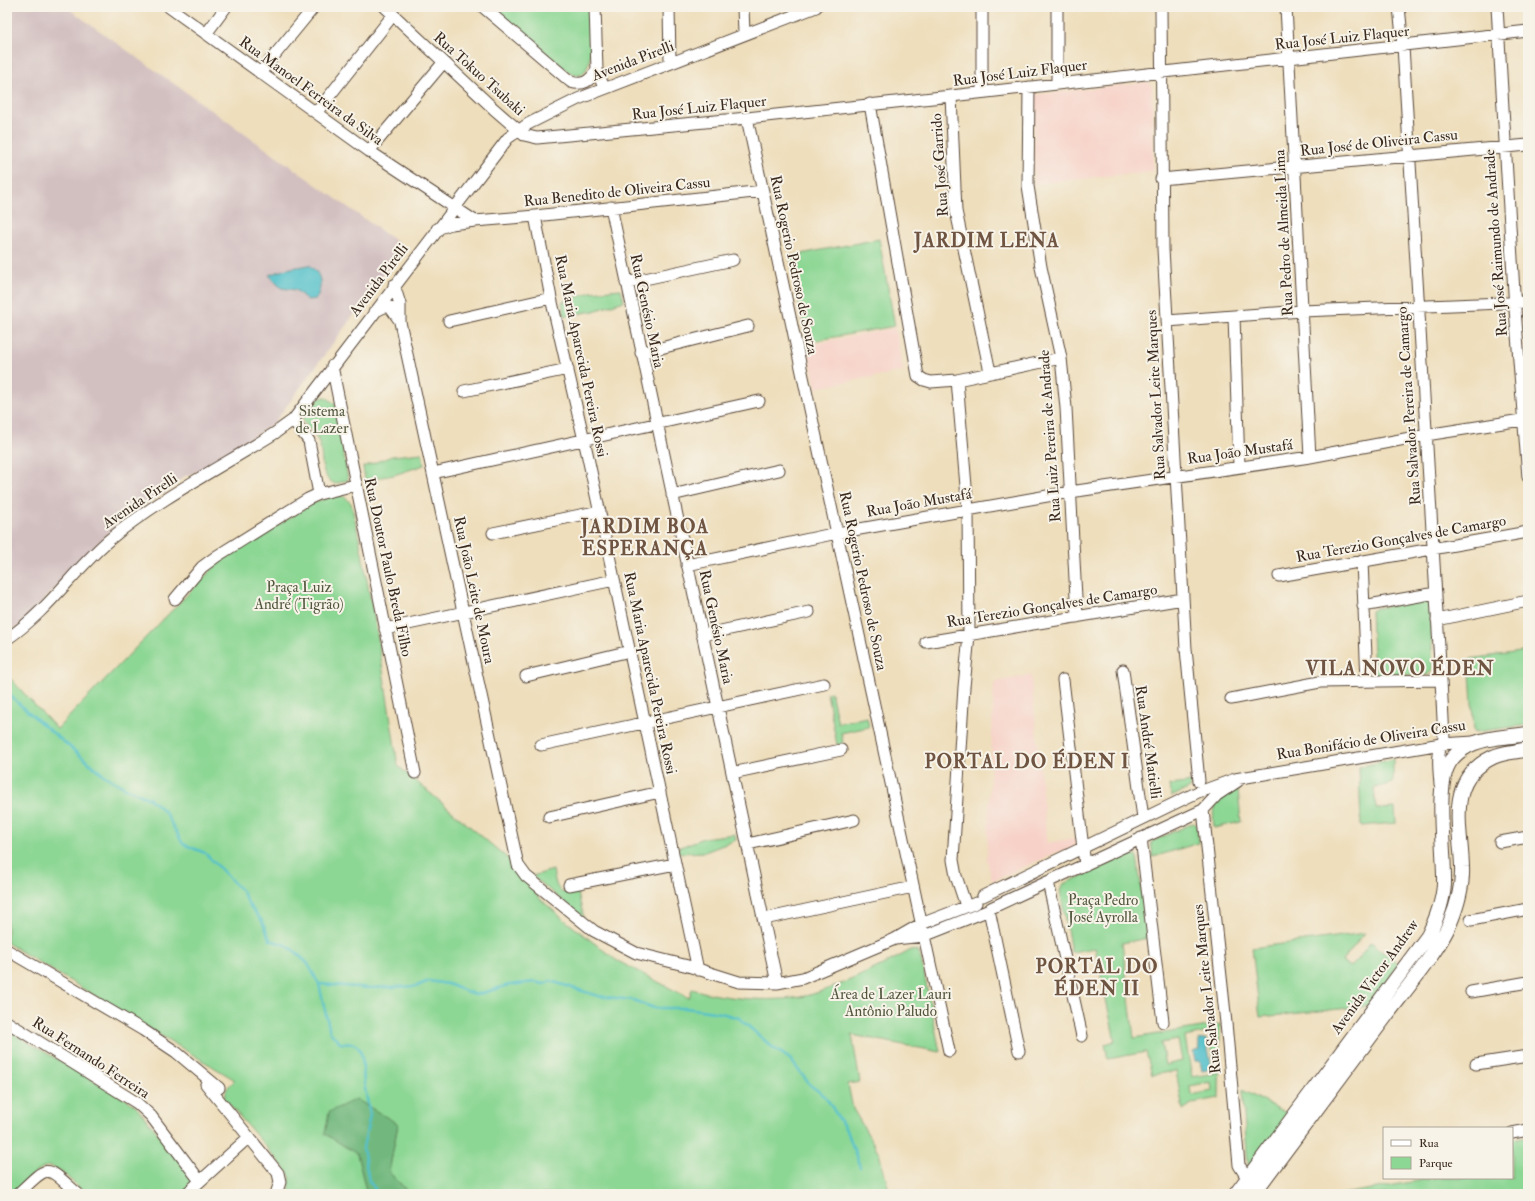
<svg xmlns="http://www.w3.org/2000/svg" width="1535" height="1201" viewBox="0 0 1535 1201" font-family="'IM FELL Double Pica',serif">
<style>
.built{fill:#f7d1c7}
.industrial{fill:#d2bfc0}
.green{fill:#8dd794;stroke:#648059;fill-rule:evenodd}
.forest{fill:#72b87e;stroke:#56714e}
.water{fill:#54c1cb;stroke:#487674}
.lines{fill:none;stroke-linecap:round;stroke-linejoin:round}
.stream{stroke:#54c1cb;stroke-width:2.5}
.minor-casing{stroke:#564536;stroke-width:13}
.major-casing{stroke:#564536;stroke-width:16}
.minor{stroke:#fff;stroke-width:11}
.major{stroke:#fff;stroke-width:14}
.labels{text-anchor:middle;dominant-baseline:central;stroke-width:4;stroke-linejoin:round;paint-order:stroke}
.street-label{font-size:15px;fill:#3b2a1e;stroke:#f7f3e8}
.park-label{font-size:15px;fill:#50553c;stroke:#f7f3e8}
.district-label{font-size:19px;font-weight:bold;letter-spacing:1px;fill:#6f5442;stroke:#f7f3e8}
</style>
<rect width="100%" height="100%" fill="#f7f3e8"/>
<filter id="ink" filterUnits="userSpaceOnUse"><feTurbulence type="fractalNoise" baseFrequency=".025" numOctaves="2"/><feDisplacementMap in="SourceGraphic" scale="8" xChannelSelector="R" yChannelSelector="G"/><feConvolveMatrix kernelMatrix="1 2 1 2 8 2 1 2 1" color-interpolation-filters="sRGB"/></filter>
<filter id="wash" filterUnits="userSpaceOnUse"><feTurbulence type="fractalNoise" baseFrequency=".012" numOctaves="4" result="noise"/><feDisplacementMap in="SourceGraphic" scale="16" xChannelSelector="R" yChannelSelector="G"/><feGaussianBlur stdDeviation="0.9" result="paint"/><feColorMatrix in="noise" values="0 0 0 0 0 0 0 0 0 0 0 0 0 0 0 0 0 1.4 0 .05"/><feComposite in="paint" operator="in"/></filter>
<g filter="url(#wash)">
<rect width="100%" height="100%" fill="#eedebc"/>
<path class="built" d="M 1149,82 L 1152,86 L 1153,171 L 1034,184 L 1034,95 Z
M 895,328 L 903,371 L 816,388 L 807,345 Z
M 1031,675 L 1047,843 L 1074,838 L 1076,842 L 1072,848 L 1058,852 L 992,881 L 987,859 L 994,682 Z"/>
<path class="industrial" d="M 7,7 L 66,7 L 404,247 L 274,423 L 206,468 L 183,477 L 167,492 L 122,519 L 21,624 L 7,633 Z"/>
<path class="green" d="M 491,7 L 590,7 C 590,21 598,89 570,73 Z
M 879,239 L 895,326 L 807,342 L 790,256 Z
M 621,289 L 624,301 L 594,311 L 564,316 L 562,302 L 591,292 Z
M 326,397 L 335,404 L 348,480 L 335,484 C 318,475 324,458 319,442 C 315,433 306,428 302,419 L 319,398 Z
M 422,453 L 424,465 L 394,475 L 365,480 L 363,467 L 392,456 Z
M 343,496 L 351,503 L 359,538 L 377,633 L 398,766 L 512,862 L 538,897 L 562,918 L 616,960 L 689,998 L 692,989 C 724,999 780,1004 813,994 C 847,983 880,967 911,950 L 917,951 L 921,959 L 940,1052 L 852,1035 L 860,1082 L 848,1084 L 853,1109 L 879,1153 L 890,1194 L 410,1194 L 389,1172 L 398,1124 L 357,1154 L 367,1194 L 289,1194 L 290,1176 L 286,1170 L 224,1098 L 227,1088 L 235,1080 L 7,943 L 7,675 L 57,729 L 217,564 L 313,503 L 329,497 Z
M 1426,601 L 1429,602 L 1430,606 L 1433,670 L 1427,675 L 1374,674 L 1371,611 L 1376,608 Z
M 1528,651 L 1528,725 L 1474,732 L 1469,659 Z
M 831,692 L 838,723 L 867,717 L 869,727 L 841,733 L 843,743 L 837,745 L 827,693 Z
M 1393,759 L 1393,783 L 1374,788 L 1376,809 L 1395,808 L 1396,823 L 1361,826 L 1359,767 Z
M 1193,782 L 1190,788 L 1171,797 L 1170,785 Z
M 1238,789 L 1241,822 L 1214,828 C 1211,806 1218,796 1238,789 Z
M 1193,823 L 1196,824 L 1199,843 L 1153,857 L 1151,842 Z
M 735,834 L 736,840 L 705,852 L 679,853 L 678,848 L 703,838 Z
M 1132,854 L 1137,856 L 1148,938 L 1122,943 L 1134,1038 L 1220,1024 L 1219,1098 L 1193,1103 L 1183,1110 L 1176,1071 L 1152,1075 L 1146,1052 L 1108,1059 L 1105,1044 L 1115,1041 L 1095,948 L 1071,952 L 1060,891 L 1063,884 ZM 1209,1032 L 1216,1073 L 1192,1077 L 1185,1037 ZM 1178,1040 L 1182,1061 L 1165,1065 L 1161,1043 ZM 1211,1082 L 1212,1091 L 1191,1095 L 1190,1086 Z
M 553,870 C 556,886 557,898 577,890 L 584,918 L 532,876 Z
M 1365,933 L 1342,961 L 1351,967 L 1371,942 L 1399,964 L 1370,1006 L 1260,1017 L 1252,948 Z
M 7,1030 L 132,1103 L 138,1109 L 192,1175 L 194,1181 L 183,1194 L 86,1194 C 45,1157 53,1157 12,1194 L 7,1194 Z
M 1242,1090 L 1290,1115 L 1251,1166 L 1248,1165 Z
M 1528,1136 L 1528,1194 L 1343,1194 L 1434,1178 L 1512,1178 L 1512,1139 Z"/>
<path class="forest" d="M 356,1099 L 398,1124 L 389,1172 L 410,1194 L 367,1194 L 357,1154 L 325,1134 L 329,1112 Z"/>
<path class="water" d="M 309,265 C 322,274 323,285 316,299 L 307,300 L 296,290 L 281,288 L 269,275 L 286,269 Z
M 1206,1039 L 1212,1069 L 1202,1071 L 1200,1061 L 1195,1061 L 1193,1052 L 1200,1050 L 1198,1040 Z"/>
<g class="lines">
<path class="stream" d="M 7,693 L 41,723 L 105,776 L 127,789 L 150,799 L 165,812 L 183,844 L 205,853 L 242,891 L 249,905 L 262,921 L 270,940 L 286,945 L 297,953 L 308,964 L 319,984 L 330,1032 L 340,1043 L 354,1044 L 359,1048 L 362,1056 L 364,1083 L 370,1115 L 363,1148 L 369,1181 L 379,1194
M 320,984 L 368,988 L 417,986 L 429,981 L 448,984 L 476,995 L 509,985 L 535,982 L 544,984 L 551,981 L 598,996 L 633,1000 L 654,1008 L 686,1008 L 721,1013 L 739,1018 L 771,1046 L 790,1059 L 810,1085 L 825,1096 L 848,1133 L 860,1167"/>
</g>
</g>
<g filter="url(#ink)">
<g class="lines">
<defs>
<path id="minor" d="M 169,7 L 369,151 L 475,221
M 385,7 L 494,109 L 524,135 L 537,138 L 747,118 L 951,96 L 1528,31
M 483,7 L 571,82 C 583,86 590,81 597,70
M 595,7 L 597,70 L 604,88
M 669,7 L 670,62
M 743,7 L 744,33
M 982,7 L 982,92
M 1057,7 L 1057,84
M 1161,7 L 1163,249 L 1186,649 L 1199,781
M 1286,7 L 1310,457
M 1399,7 L 1403,46 L 1441,680 L 1444,739 C 1436,751 1439,770 1440,784
M 1497,7 L 1515,309 L 1528,477
M 206,34 L 226,7
M 260,73 L 314,7
M 1029,87 L 1028,186 L 1041,267 L 1061,358 L 1066,408 L 1077,617
M 951,96 L 956,211 L 990,372
M 870,104 L 918,376 L 924,380 L 931,382 L 957,380 L 1061,358
M 316,113 L 393,15
M 747,118 L 949,1051
M 369,151 L 443,63
M 1161,179 L 1528,145
M 611,207 L 777,983
M 535,216 L 551,298 L 587,453 L 698,970
M 437,229 L 451,224 L 475,221 L 535,216 L 763,191
M 626,283 L 733,260
M 394,285 L 400,304 L 400,322 L 518,865 L 526,876 L 594,931 L 636,953 L 688,966 L 739,982 L 777,983 L 803,978 L 895,939 L 921,924 L 976,903
M 374,312 L 384,307 L 390,307 L 400,321
M 1234,316 L 1239,466
M 449,321 L 551,298
M 1167,321 L 1302,311 L 1528,302
M 641,353 L 748,326
M 332,366 L 415,773
M 957,380 L 968,510 L 969,635 L 964,687 L 953,860 L 956,876 L 966,906
M 464,391 L 568,369
M 293,420 L 309,441 L 319,494
M 433,473 L 759,401
M 672,495 L 779,470
M 493,533 L 600,511
M 1362,561 L 1367,681
M 687,565 L 837,533 L 1070,492 L 1310,457 L 1426,435 L 1528,419
M 1279,576 L 1528,532
M 175,599 L 202,567 L 217,556 L 308,499 L 319,494 L 355,485
M 1363,606 L 1436,593
M 1437,620 L 1528,601
M 385,629 L 614,580
M 702,635 L 809,612
M 7,639 C 49,610 72,572 109,540 C 158,499 221,467 275,433 L 293,420 L 508,138 L 528,124 L 578,99 L 816,7
M 926,642 L 1183,599
M 1123,670 L 1143,818
M 526,676 L 630,651
M 1063,680 L 1085,865
M 1231,699 L 1320,682 L 1441,680
M 541,745 L 824,684
M 732,773 L 841,750
M 1202,791 L 1235,779 L 1441,744 L 1474,742
M 1203,810 L 1226,1023 L 1239,1165 L 1244,1173 L 1249,1176
M 549,817 L 660,792
M 1141,838 L 1163,1022
M 1500,842 L 1528,837
M 748,844 L 854,820
M 1048,882 L 1082,1036
M 569,885 L 675,864
M 983,896 L 1198,792
M 991,908 L 1203,810 L 1217,795 L 1238,781
M 989,910 L 1019,1051
M 764,919 L 913,887
M 1471,920 L 1528,909
M 895,939 L 924,936 L 987,911
M 7,950 L 143,1030 L 176,1052 L 219,1088
M 1471,992 L 1528,982
M 7,1022 L 137,1103 L 151,1116 L 200,1181
M 1476,1064 L 1528,1056
M 206,1084 L 278,1173 L 280,1182 L 276,1194
M 1512,1133 L 1528,1130
M 18,1194 C 50,1163 45,1165 78,1194
M 186,1194 L 249,1137"/>
<path id="major" d="M 1236,1194 L 1428,936 C 1436,920 1443,902 1444,884 C 1445,853 1435,790 1448,765 C 1451,759 1457,753 1463,749 C 1481,737 1507,737 1528,734
M 1253,1194 C 1297,1135 1341,1076 1385,1017 C 1405,990 1437,953 1450,923 C 1457,906 1463,886 1462,867 C 1461,826 1445,780 1493,757 C 1503,752 1517,752 1528,749"/>
</defs>
<use href="#minor" class="minor-casing"/>
<use href="#major" class="major-casing"/>
<use href="#minor" class="minor"/>
<use href="#major" class="major"/>
</g>
</g>
<g class="labels">
<g class="street-label">
<text transform="translate(1342 38) rotate(-6)">Rua José Luiz Flaquer</text>
<text transform="translate(633 61) rotate(-21)">Avenida Pirelli</text>
<text transform="translate(1020 73) rotate(-7)">Rua José Luiz Flaquer</text>
<text transform="translate(479 74) rotate(42)">Rua Tokuo Tsubaki</text>
<text transform="translate(311 91) rotate(36)">Rua Manoel Ferreira da Silva</text>
<text transform="translate(699 108) rotate(-6)">Rua José Luiz Flaquer</text>
<text transform="translate(1379 143) rotate(-6)">Rua José de Oliveira Cassu</text>
<text transform="translate(940 165) rotate(-94)">Rua José Garrido</text>
<text transform="translate(617 192) rotate(-6)">Rua Benedito de Oliveira Cassu</text>
<text transform="translate(1284 233) rotate(-93)">Rua Pedro de Almeida Lima</text>
<text transform="translate(1496 243) rotate(-94)">Rua José Raimundo de Andrade</text>
<text transform="translate(794 265) rotate(78)">Rua Rogerio Pedroso de Souza</text>
<text transform="translate(379 280) rotate(-53)">Avenida Pirelli</text>
<text transform="translate(647 311) rotate(78)">Rua Genésio Maria</text>
<text transform="translate(581 356) rotate(78)">Rua Maria Aparecida Pereira Rossi</text>
<text transform="translate(1156 395) rotate(-93)">Rua Salvador Leite Marques</text>
<text transform="translate(1409 406) rotate(-94)">Rua Salvador Pereira de Camargo</text>
<text transform="translate(1050 436) rotate(-94)">Rua Luiz Pereira de Andrade</text>
<text transform="translate(1240 452) rotate(-8)">Rua João Mustafá</text>
<text transform="translate(140 501) rotate(-34)">Avenida Pirelli</text>
<text transform="translate(919 503) rotate(-10)">Rua João Mustafá</text>
<text transform="translate(1401 539) rotate(-10)">Rua Terezio Gonçalves de Camargo</text>
<text transform="translate(388 567) rotate(78)">Rua Doutor Paulo Breda Filho</text>
<text transform="translate(863 581) rotate(78)">Rua Rogerio Pedroso de Souza</text>
<text transform="translate(474 590) rotate(78)">Rua João Leite de Moura</text>
<text transform="translate(1052 606) rotate(-9)">Rua Terezio Gonçalves de Camargo</text>
<text transform="translate(716 627) rotate(78)">Rua Genésio Maria</text>
<text transform="translate(650 673) rotate(78)">Rua Maria Aparecida Pereira Rossi</text>
<text transform="translate(1371 740) rotate(-9)">Rua Bonifácio de Oliveira Cassu</text>
<text transform="translate(1148 742) rotate(82)">Rua André Matielli</text>
<text transform="translate(1375 977) rotate(-54)">Avenida Victor Andrew</text>
<text transform="translate(1207 989) rotate(-96)">Rua Salvador Leite Marques</text>
<text transform="translate(91 1058) rotate(33)">Rua Fernando Ferreira</text>
</g>
<g class="park-label">
<text x="322" y="411">Sistema<tspan x="322" dy="17">de Lazer</tspan></text>
<text x="299" y="587">Praça Luiz<tspan x="299" dy="17">André (Tigrão)</tspan></text>
<text x="1103" y="900">Praça Pedro<tspan x="1103" dy="17">José Ayrolla</tspan></text>
<text x="891" y="994">Área de Lazer Lauri<tspan x="891" dy="17">Antônio Paludo</tspan></text>
</g>
<g class="district-label">
<text x="987" y="241">JARDIM LENA</text>
<text x="645" y="527">JARDIM BOA<tspan x="645" dy="22">ESPERANÇA</tspan></text>
<text x="1400" y="669">VILA NOVO ÉDEN</text>
<text x="1027" y="762">PORTAL DO ÉDEN I</text>
<text x="1097" y="967">PORTAL DO<tspan x="1097" dy="22">ÉDEN II</tspan></text>
</g>
</g>
<rect width="1535" height="1201" fill="none" stroke="#f7f3e8" stroke-width="24"/>
<rect x="1383" y="1127" width="130" height="52" fill="#f7f3e8" stroke="#aca397"/>
<rect x="1391" y="1140" width="20" height="6" fill="#ffffff" stroke="#aca397"/>
<text x="1419" y="1147" font-size="12" fill="#3b2a1e">Rua</text>
<rect x="1391" y="1157" width="20" height="12" fill="#8dd794" stroke="#aca397"/>
<text x="1419" y="1167" font-size="12" fill="#3b2a1e">Parque</text>
</svg>
